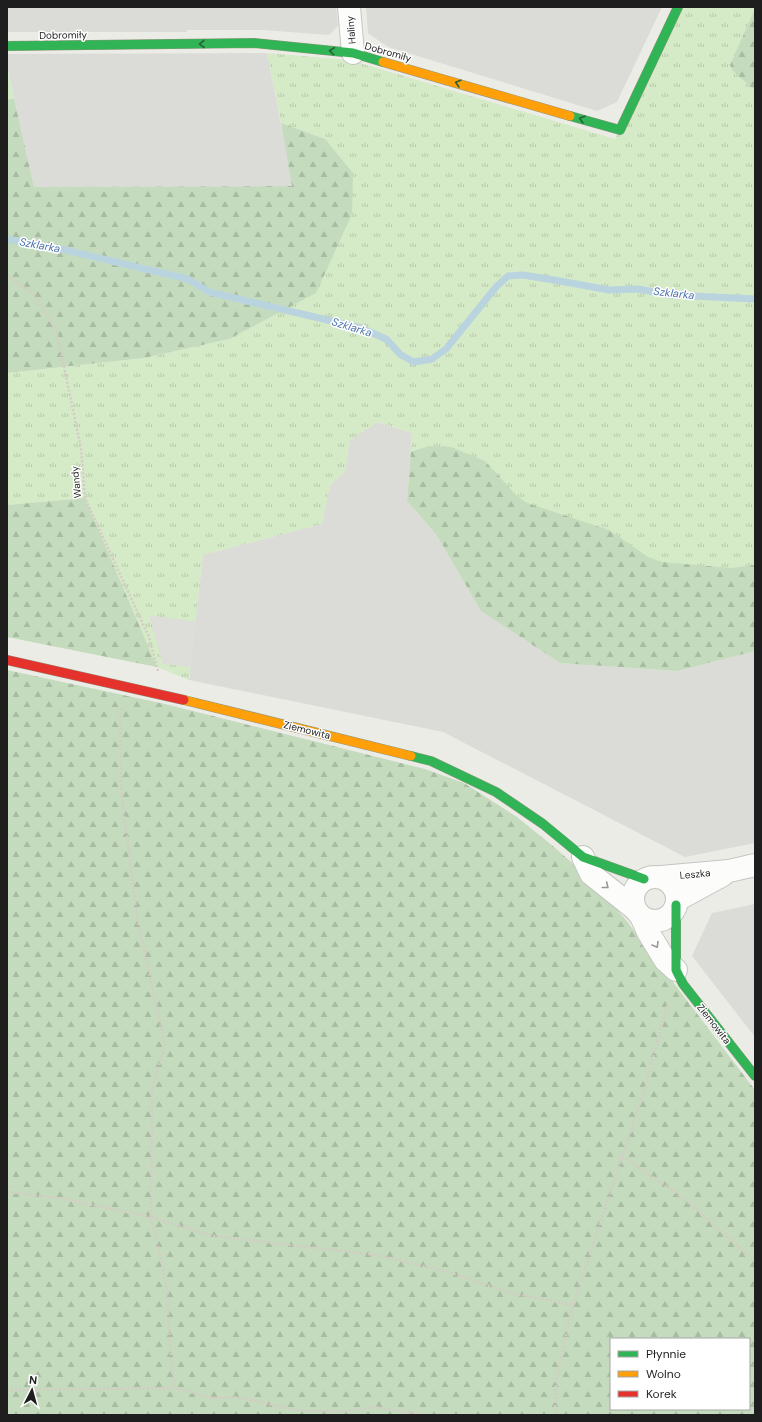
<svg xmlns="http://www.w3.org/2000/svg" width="762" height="1422" viewBox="0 0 762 1422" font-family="'DM Sans',sans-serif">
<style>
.residential{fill:#dbdbd8}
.grass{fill:url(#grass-tufts)}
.forest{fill:url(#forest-firs);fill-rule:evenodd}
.parking{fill:#ddddda}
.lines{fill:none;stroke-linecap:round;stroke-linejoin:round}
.stream{stroke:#bad4df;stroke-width:7}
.street-casing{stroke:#c5c5c3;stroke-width:24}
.fast-casing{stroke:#92977f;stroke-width:10}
.slow-casing{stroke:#92977f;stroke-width:10}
.jam-casing{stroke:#92977f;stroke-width:10}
.path{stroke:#d6cac6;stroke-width:2.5;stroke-dasharray:2 2;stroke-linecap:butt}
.street{stroke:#fcfcfb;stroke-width:22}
.fast{stroke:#30b455;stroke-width:9}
.slow{stroke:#ff9f0a;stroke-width:9}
.jam{stroke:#e5322d;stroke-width:9}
.oneway{stroke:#266237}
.oneway2{stroke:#989898}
.labels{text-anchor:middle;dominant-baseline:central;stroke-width:3;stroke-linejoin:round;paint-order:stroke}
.street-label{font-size:10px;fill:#1e1e1e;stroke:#fff}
.water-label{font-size:11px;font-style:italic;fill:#4b73ad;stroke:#fff}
</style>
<defs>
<pattern id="grass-tufts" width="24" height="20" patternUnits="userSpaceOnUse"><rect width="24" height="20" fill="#d5eac6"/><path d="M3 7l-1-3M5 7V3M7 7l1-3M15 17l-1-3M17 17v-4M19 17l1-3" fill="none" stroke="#b6c8aa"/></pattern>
<pattern id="forest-firs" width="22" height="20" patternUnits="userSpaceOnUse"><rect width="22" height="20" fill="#c4dcbd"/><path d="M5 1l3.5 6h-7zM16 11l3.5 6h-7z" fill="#a8bca2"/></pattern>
</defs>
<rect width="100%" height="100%" fill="#ecece7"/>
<path class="residential" d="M 7,7 L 336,7 L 338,26 L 329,35 L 263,30 L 187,30 L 187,32 L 7,32 Z
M 366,7 L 662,7 L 617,102 L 597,111 L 388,47 L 368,33 Z
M 267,53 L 293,186 L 34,187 L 7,66 L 7,54 Z
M 377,422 L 412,433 L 407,501 L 436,534 L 481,611 L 560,663 L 677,671 L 755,651 L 755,843 L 685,857 L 443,732 L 189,680 L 203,555 L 322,524 L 330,485 L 345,472 L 350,440 Z
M 755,904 L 755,1037 L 692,956 L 712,913 Z"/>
<path class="grass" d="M 679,7 L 755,7 L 755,651 L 677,671 L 560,663 L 481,611 L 436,534 L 407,501 L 412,433 L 378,422 L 350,440 L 345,472 L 330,485 L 322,524 L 203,555 L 189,680 L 157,667 L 85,498 L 7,505 L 7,373 L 144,358 L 229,339 L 325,139 L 281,123 L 267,53 L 350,60 L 615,139 Z
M 7,66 L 14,98 L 7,100 Z"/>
<path class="forest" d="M 755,9 L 755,89 L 752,88 L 732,70 L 730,65 Z
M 14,98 L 34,187 L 292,186 L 281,123 L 325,139 L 353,173 L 352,214 L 316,293 L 229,339 L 144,358 L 7,373 L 7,100 Z
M 429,446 L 451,447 L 485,461 L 517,496 L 527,503 L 609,530 L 648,557 L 662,562 L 731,568 L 755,565 L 755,651 L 677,671 L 560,663 L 481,611 L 436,534 L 407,501 L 411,452 Z
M 85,498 L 157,667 L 7,637 L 7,505 Z
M 7,670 L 165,704 L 425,769 L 464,783 L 517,817 L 553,846 L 588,877 L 626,920 L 755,1090 L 755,1415 L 7,1415 ZM 611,1339 L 749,1339 L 749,1409 L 611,1409 Z"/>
<path class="parking" d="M 149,615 L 196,622 L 191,667 L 163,664 Z"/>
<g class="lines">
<path class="stream" d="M 7,239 L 65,250 L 188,279 L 209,292 L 361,328 L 386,339 L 401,355 L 414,362 L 432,359 L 446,349 L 496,287 L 508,276 L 523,275 L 554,280 L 609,290 L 638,289 L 671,295 L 755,299"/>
<defs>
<path id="street" d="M 349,7 L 353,53
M 583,857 L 591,874 L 635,909
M 661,877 L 729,871 L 755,865
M633 899a22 22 0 1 1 44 0a22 22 0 1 1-44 0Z
M 677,900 L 723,875
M 641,916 L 648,932 L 665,960 L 676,970"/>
<path id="fast" d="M 7,46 L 254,43 L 353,53 L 383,62
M 570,116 L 620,130 L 678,7
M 411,756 L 431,761 L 496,792 L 543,824 L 583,857 L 644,879
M 676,905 L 676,970 L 683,984 L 755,1076"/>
<path id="slow" d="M 383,62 L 570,116
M 184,700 L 411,756"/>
<path id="jam" d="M 7,660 L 184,700"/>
</defs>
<use href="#street" class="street-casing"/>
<use href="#fast" class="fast-casing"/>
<use href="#slow" class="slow-casing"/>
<use href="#jam" class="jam-casing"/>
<path class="path" d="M 7,275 L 33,294 L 56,329 L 81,448 L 85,498 L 149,637 L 158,671
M 121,708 L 120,717 L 121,790 L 138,923 L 165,1045 L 152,1088 L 151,1217 L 214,1236 L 376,1255 L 445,1271 L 510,1293 L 573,1305 L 643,1094 L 668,1003
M 622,1156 L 683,1198 L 755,1261
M 7,1192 L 59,1198 L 151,1217 L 167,1287 L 171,1363 L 175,1388 L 212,1398 L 237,1397 L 296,1410 L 340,1412 L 375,1407 L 426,1415
M 7,1390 L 175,1388
M 555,1415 L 556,1379 L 573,1305"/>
<use href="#street" class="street"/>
<use href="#fast" class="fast"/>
<use href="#slow" class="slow"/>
<use href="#jam" class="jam"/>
</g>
<defs><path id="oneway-chevron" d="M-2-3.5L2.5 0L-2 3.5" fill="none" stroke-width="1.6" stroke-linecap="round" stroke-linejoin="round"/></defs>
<g class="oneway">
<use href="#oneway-chevron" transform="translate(202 44) rotate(179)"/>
<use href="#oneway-chevron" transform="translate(332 51) rotate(-174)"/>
<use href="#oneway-chevron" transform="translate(458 83) rotate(-164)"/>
<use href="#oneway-chevron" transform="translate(582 119) rotate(-164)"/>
</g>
<g class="oneway2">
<use href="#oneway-chevron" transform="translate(606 886) rotate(39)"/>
<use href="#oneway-chevron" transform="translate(656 945) rotate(59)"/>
</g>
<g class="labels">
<g class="street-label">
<text transform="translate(351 30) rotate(-95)">Haliny</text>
<text transform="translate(63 35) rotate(-1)">Dobromiły</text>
<text transform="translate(388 52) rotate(16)">Dobromiły</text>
<text transform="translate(76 482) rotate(-96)">Wandy</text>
<text transform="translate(307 730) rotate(14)">Ziemowita</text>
<text transform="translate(695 874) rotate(-5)">Leszka</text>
<text transform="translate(714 1024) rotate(52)">Ziemowita</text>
</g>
<g class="water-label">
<text transform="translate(40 245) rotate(10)">Szklarka</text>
<text transform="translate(674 293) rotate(6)">Szklarka</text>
<text transform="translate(352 327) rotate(17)">Szklarka</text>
</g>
</g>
<rect width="762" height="1422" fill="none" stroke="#1e1e1e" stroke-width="16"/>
<rect x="610" y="1338" width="140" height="72" fill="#ffffff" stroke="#a5a5a5"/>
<rect x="618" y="1351" width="20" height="6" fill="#30b455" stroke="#a5a5a5"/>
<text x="646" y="1358" font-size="12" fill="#1e1e1e">Płynnie</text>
<rect x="618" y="1371" width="20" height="6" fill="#ff9f0a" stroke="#a5a5a5"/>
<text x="646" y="1378" font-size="12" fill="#1e1e1e">Wolno</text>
<rect x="618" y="1391" width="20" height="6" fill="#e5322d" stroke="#a5a5a5"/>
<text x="646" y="1398" font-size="12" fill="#1e1e1e">Korek</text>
<g transform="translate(32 1390) rotate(6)" stroke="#ffffff" stroke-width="3" paint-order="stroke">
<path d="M0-3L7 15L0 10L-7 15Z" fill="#1e1e1e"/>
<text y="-6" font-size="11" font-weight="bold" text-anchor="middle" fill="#1e1e1e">N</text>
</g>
</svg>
